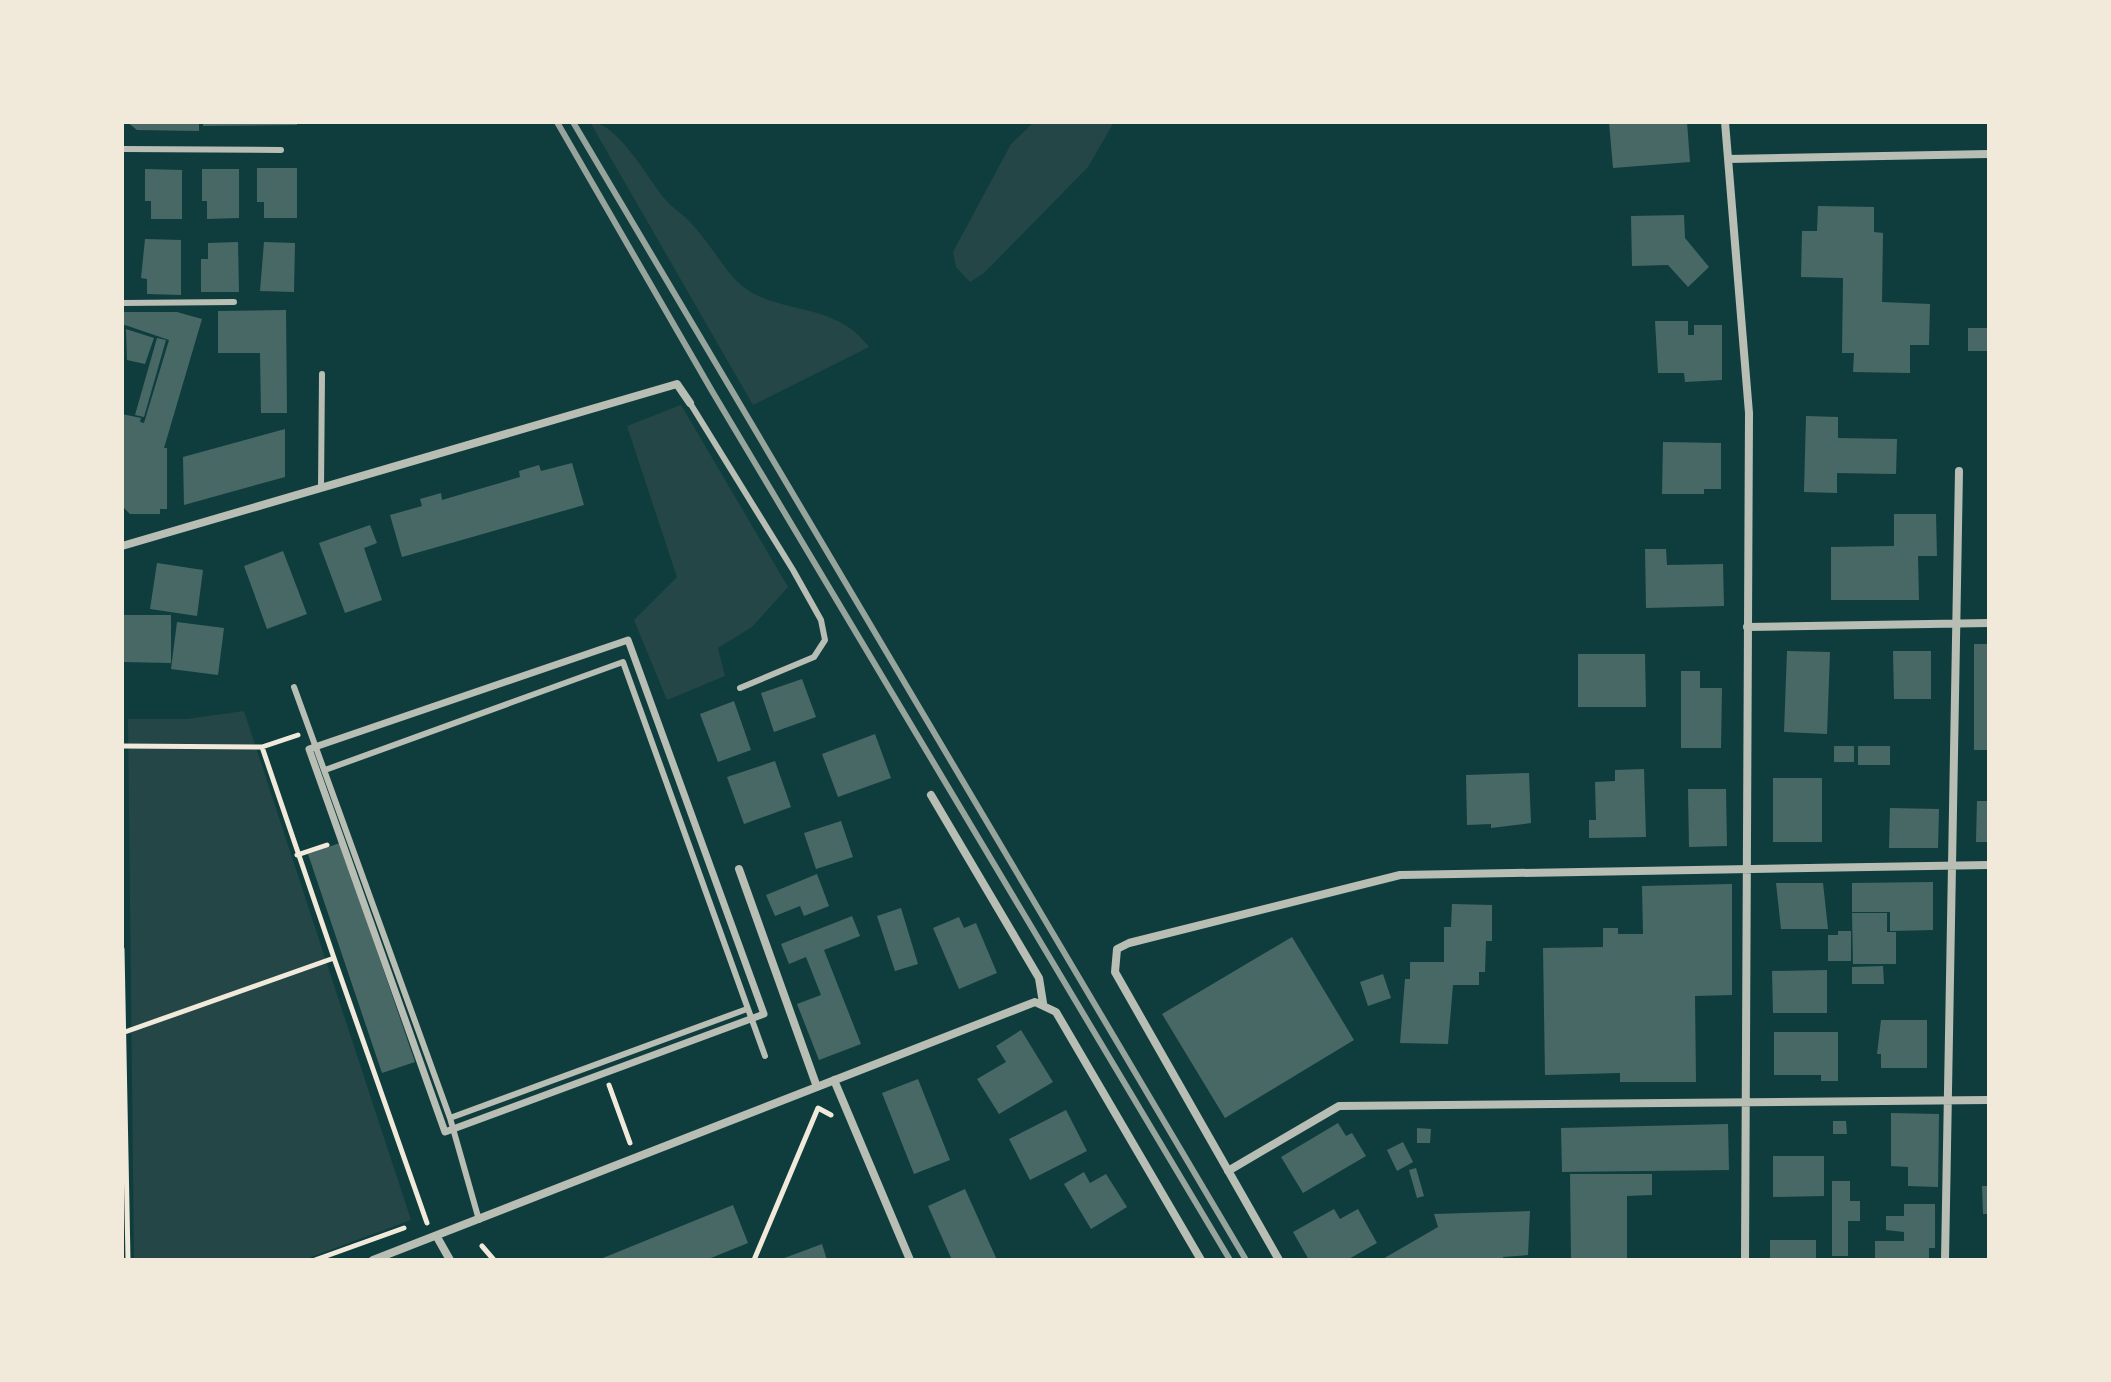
<svg xmlns="http://www.w3.org/2000/svg" width="2111" height="1382" viewBox="0 0 2111 1382" font-family="Commissioner,sans-serif">
<style>
.green{fill:#244646}
.building{fill:#486865}
.lines{fill:none;stroke-linecap:round;stroke-linejoin:round}
.path{stroke:#f1e9da;stroke-width:5}
.service{stroke:#b8beb3;stroke-width:6}
.pedestrian{stroke:#b8beb3;stroke-width:7}
.minor{stroke:#b8beb3;stroke-width:8}
.rail{stroke:#97a49c;stroke-width:6}
</style>
<rect width="100%" height="100%" fill="#0f3d3e"/>
<path class="green" d="M 590,122 C 617,122 648,178 664,198 C 672,208 683,214 691,223 C 706,239 718,259 732,276 C 768,319 831,296 869,347 L 753,405 Z
M 1034,122 L 1114,122 L 1088,167 L 984,273 L 970,282 L 956,267 L 953,252 L 1011,144 Z
M 681,405 L 788,587 L 752,627 L 718,648 L 725,676 L 667,700 L 634,620 L 677,577 L 627,426 Z
M 244,711 L 411,1220 L 303,1260 L 134,1260 L 128,719 L 187,719 Z"/>
<path class="building" d="M 127,122 L 199,122 L 199,131 L 137,130 Z
M 203,122 L 297,122 L 297,125 L 203,126 Z
M 1609,122 L 1687,122 L 1690,162 L 1613,168 Z
M 257,168 L 297,168 L 297,218 L 264,218 L 264,202 L 257,202 Z
M 145,169 L 182,170 L 182,219 L 151,219 L 151,201 L 145,201 Z
M 202,169 L 239,169 L 239,218 L 207,219 L 207,201 L 202,201 Z
M 1818,206 L 1874,207 L 1874,232 L 1883,233 L 1882,302 L 1930,304 L 1929,345 L 1910,345 L 1910,373 L 1853,372 L 1854,353 L 1842,353 L 1843,278 L 1801,277 L 1802,231 L 1817,231 Z
M 1684,215 L 1685,238 L 1709,267 L 1688,287 L 1668,265 L 1632,266 L 1631,216 Z
M 145,239 L 181,240 L 181,295 L 147,294 L 147,279 L 141,278 Z
M 238,242 L 239,292 L 201,292 L 201,259 L 208,259 L 208,243 Z
M 264,242 L 295,243 L 294,292 L 260,291 Z
M 286,310 L 287,413 L 261,413 L 260,353 L 218,353 L 218,311 Z
M 122,312 L 177,312 L 202,319 L 164,448 L 167,448 L 167,509 L 160,509 L 160,514 L 130,514 L 122,506 L 122,414 L 141,418 L 140,422 L 144,423 L 169,340 L 122,324 Z
M 1655,321 L 1688,321 L 1688,335 L 1694,335 L 1694,325 L 1722,325 L 1722,380 L 1685,382 L 1684,373 L 1658,373 Z
M 1968,328 L 1989,328 L 1989,351 L 1968,351 Z
M 126,329 L 154,338 L 145,364 L 127,360 Z
M 157,338 L 166,340 L 144,417 L 135,415 Z
M 1806,416 L 1838,417 L 1838,438 L 1897,439 L 1896,474 L 1837,473 L 1837,493 L 1804,492 Z
M 285,429 L 285,477 L 184,505 L 183,457 Z
M 1663,442 L 1721,443 L 1721,489 L 1704,489 L 1704,494 L 1662,494 Z
M 572,463 L 584,505 L 402,557 L 390,515 L 422,506 L 420,499 L 441,493 L 442,500 L 520,477 L 519,471 L 539,465 L 541,471 Z
M 1894,514 L 1936,514 L 1937,556 L 1918,556 L 1919,600 L 1831,600 L 1831,547 L 1894,546 Z
M 370,525 L 377,543 L 364,548 L 382,600 L 345,613 L 319,543 Z
M 1645,549 L 1666,549 L 1667,565 L 1723,564 L 1724,606 L 1646,608 Z
M 283,551 L 307,614 L 267,629 L 244,566 Z
M 157,563 L 203,570 L 197,616 L 150,609 Z
M 122,615 L 171,615 L 171,663 L 122,662 Z
M 177,622 L 224,628 L 218,675 L 171,669 Z
M 1974,644 L 1989,644 L 1989,750 L 1974,750 Z
M 1787,651 L 1830,652 L 1827,734 L 1784,732 Z
M 1893,651 L 1931,651 L 1931,699 L 1894,699 Z
M 1578,654 L 1645,654 L 1646,707 L 1578,707 Z
M 1681,671 L 1700,671 L 1700,688 L 1722,688 L 1721,748 L 1681,748 Z
M 802,679 L 816,717 L 774,732 L 761,693 Z
M 734,701 L 751,750 L 718,762 L 700,714 Z
M 875,734 L 891,778 L 838,797 L 822,754 Z
M 1834,746 L 1854,746 L 1854,762 L 1834,762 Z
M 1858,746 L 1890,746 L 1890,765 L 1858,765 Z
M 775,761 L 791,807 L 744,824 L 727,777 Z
M 1644,769 L 1646,837 L 1589,838 L 1589,820 L 1596,820 L 1595,782 L 1615,781 L 1615,770 Z
M 1529,773 L 1531,823 L 1491,828 L 1491,824 L 1467,825 L 1466,775 Z
M 1773,778 L 1822,778 L 1822,842 L 1773,842 Z
M 1688,789 L 1726,789 L 1727,846 L 1689,847 Z
M 1977,801 L 1989,801 L 1989,842 L 1976,842 Z
M 1890,808 L 1939,809 L 1938,848 L 1889,848 Z
M 841,821 L 853,857 L 816,869 L 804,833 Z
M 340,843 L 415,1062 L 382,1073 L 308,854 Z
M 817,874 L 829,906 L 804,916 L 800,906 L 775,916 L 766,895 Z
M 1933,882 L 1933,930 L 1890,931 L 1890,912 L 1852,912 L 1852,883 Z
M 1776,883 L 1823,883 L 1828,929 L 1781,929 Z
M 1732,884 L 1732,995 L 1695,996 L 1696,1082 L 1620,1082 L 1620,1073 L 1545,1075 L 1543,948 L 1603,947 L 1603,928 L 1618,928 L 1618,934 L 1643,934 L 1642,886 Z
M 1452,904 L 1492,905 L 1492,941 L 1486,941 L 1485,972 L 1479,972 L 1479,985 L 1453,985 L 1448,1044 L 1400,1043 L 1405,979 L 1410,979 L 1410,962 L 1444,962 L 1444,927 L 1451,927 Z
M 901,908 L 918,964 L 895,971 L 877,916 Z
M 1852,913 L 1887,913 L 1887,932 L 1896,932 L 1896,964 L 1853,964 Z
M 852,916 L 860,936 L 824,950 L 861,1044 L 819,1060 L 797,1004 L 821,995 L 806,957 L 789,964 L 781,944 Z
M 959,917 L 964,928 L 976,923 L 997,973 L 959,989 L 933,928 Z
M 1838,931 L 1851,931 L 1851,961 L 1828,961 L 1828,935 L 1838,935 Z
M 1292,937 L 1354,1040 L 1225,1118 L 1162,1014 Z
M 1883,966 L 1884,984 L 1852,984 L 1852,967 Z
M 1827,970 L 1827,1013 L 1773,1013 L 1772,971 Z
M 1383,974 L 1391,998 L 1368,1006 L 1360,982 Z
M 1881,1020 L 1927,1020 L 1927,1068 L 1881,1068 L 1881,1054 L 1877,1054 Z
M 1021,1030 L 1053,1082 L 999,1114 L 977,1079 L 1006,1062 L 996,1046 Z
M 1774,1032 L 1838,1032 L 1838,1081 L 1821,1081 L 1821,1075 L 1774,1075 Z
M 918,1079 L 950,1160 L 914,1174 L 882,1093 Z
M 1066,1110 L 1087,1151 L 1030,1180 L 1009,1139 Z
M 1891,1113 L 1939,1114 L 1938,1187 L 1908,1186 L 1908,1167 L 1891,1166 Z
M 1833,1121 L 1846,1121 L 1847,1134 L 1833,1134 Z
M 1338,1123 L 1346,1136 L 1352,1133 L 1366,1156 L 1303,1193 L 1281,1157 Z
M 1728,1124 L 1729,1170 L 1562,1172 L 1561,1128 Z
M 1417,1128 L 1431,1129 L 1430,1143 L 1417,1143 Z
M 1403,1142 L 1413,1162 L 1397,1171 L 1387,1150 Z
M 1773,1156 L 1824,1156 L 1824,1196 L 1773,1197 Z
M 1416,1168 L 1424,1196 L 1417,1198 L 1409,1170 Z
M 1084,1172 L 1090,1183 L 1106,1174 L 1127,1207 L 1091,1229 L 1064,1184 Z
M 1570,1174 L 1652,1174 L 1652,1195 L 1627,1196 L 1627,1260 L 1571,1260 Z
M 1832,1181 L 1850,1181 L 1850,1201 L 1860,1201 L 1860,1221 L 1848,1221 L 1848,1256 L 1832,1256 Z
M 1982,1186 L 1989,1186 L 1989,1214 L 1983,1214 Z
M 965,1189 L 997,1260 L 952,1260 L 928,1206 Z
M 1904,1204 L 1935,1204 L 1935,1248 L 1929,1248 L 1929,1260 L 1875,1260 L 1875,1241 L 1904,1241 L 1904,1232 L 1886,1230 L 1886,1216 L 1904,1216 Z
M 733,1205 L 748,1243 L 706,1260 L 598,1260 Z
M 1334,1209 L 1340,1219 L 1358,1209 L 1377,1243 L 1347,1260 L 1309,1260 L 1293,1232 Z
M 1530,1211 L 1528,1255 L 1503,1257 L 1504,1260 L 1381,1260 L 1438,1227 L 1434,1214 Z
M 1770,1240 L 1816,1240 L 1816,1260 L 1770,1260 Z
M 822,1244 L 827,1260 L 779,1260 Z"/>
<g class="lines">
<path class="path" d="M 122,746 L 262,747 L 334,958
M 262,747 L 298,735
M 297,855 L 327,845
M 122,949 L 128,1260
M 122,1033 L 334,958 L 427,1223
M 609,1085 L 630,1143
M 482,1246 L 494,1260
M 315,1260 L 404,1228
M 754,1260 L 818,1108 L 831,1115"/>
<path class="service" d="M 122,149 L 281,150
M 122,303 L 234,302
M 690,403 L 793,570 L 821,620 L 825,640 L 814,657 L 740,688
M 321,488 L 322,374
M 294,687 L 450,1118 L 479,1220
M 325,770 L 623,662 L 765,1056
M 450,1118 L 747,1009"/>
<path class="pedestrian" d="M 628,640 L 764,1014 L 445,1132 L 309,749 Z"/>
<path class="minor" d="M 1725,122 L 1749,413 L 1745,1260
M 1728,159 L 1989,154
M 122,546 L 677,384 L 690,403
M 1747,627 L 1989,623
M 931,795 L 1039,978 L 1043,1003
M 739,869 L 817,1087
M 834,1080 L 910,1260
M 1228,1171 L 1339,1106 L 1989,1100
M 437,1237 L 450,1260
M 373,1260 L 1035,1002 L 1056,1012 L 1201,1260
M 1279,1260 L 1115,972 L 1117,949 L 1129,943 L 1400,875 L 1989,865
M 1945,1260 L 1959,471"/>
<path class="rail" d="M 557,122 L 712,391 L 1230,1260
M 573,122 L 1246,1260"/>
</g>
<rect width="2111" height="1382" fill="none" stroke="#f1e9da" stroke-width="248"/>
</svg>
